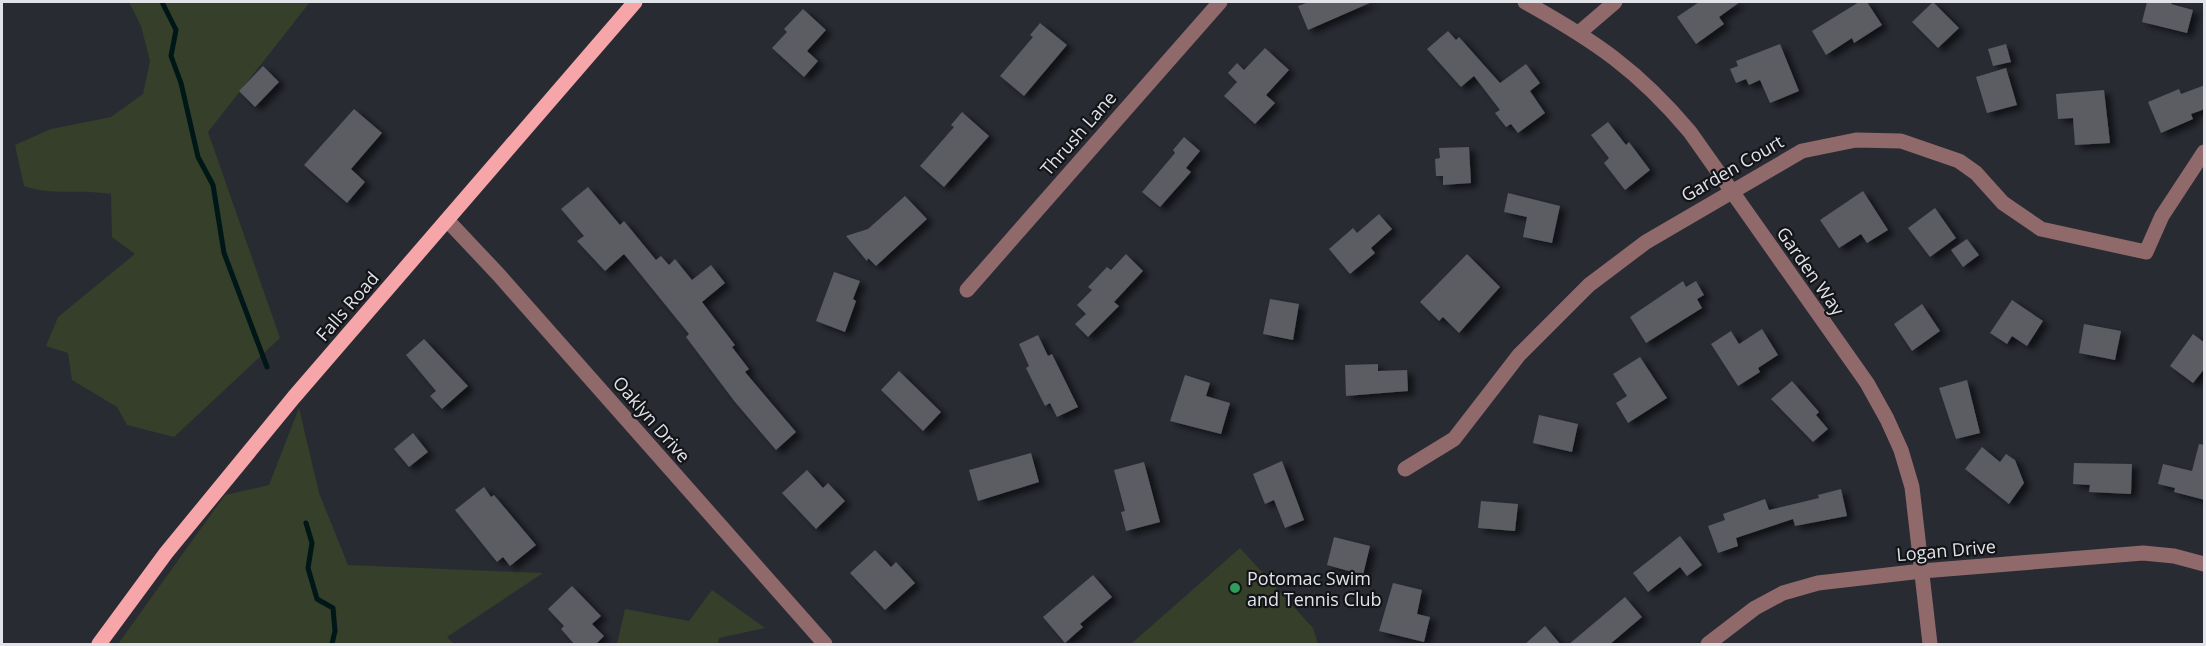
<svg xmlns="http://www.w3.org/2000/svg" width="2206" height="646" viewBox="0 0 2206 646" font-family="'Open Sans',sans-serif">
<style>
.green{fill:#363f29}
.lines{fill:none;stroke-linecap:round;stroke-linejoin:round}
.stream{stroke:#001718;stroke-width:5}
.building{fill:#5b5b64;filter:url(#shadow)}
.minor{stroke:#90696b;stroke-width:15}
.major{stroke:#f6a5a9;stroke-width:15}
.leisure-dot{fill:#2e9e5b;stroke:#131417;stroke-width:2}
.labels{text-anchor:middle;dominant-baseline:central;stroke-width:4.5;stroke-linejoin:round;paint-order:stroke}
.street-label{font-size:18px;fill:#e2e3e9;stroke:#131417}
.poi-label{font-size:18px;fill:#e2e3e9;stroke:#131417;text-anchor:start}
</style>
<defs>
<filter id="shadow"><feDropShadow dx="6" dy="4" stdDeviation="3" flood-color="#0009"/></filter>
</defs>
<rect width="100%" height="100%" fill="#292b33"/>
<path class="green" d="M 129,2 L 310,2 L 208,132 L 280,338 L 174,437 L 127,425 L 117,407 L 72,380 L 68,353 L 46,346 L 58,317 L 135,254 L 112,237 L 111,194 C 80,189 53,196 24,186 L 15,145 L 51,129 L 111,117 L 143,94 L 150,61 L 141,26 Z
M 299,408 L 319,493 L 348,565 L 543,573 L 447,637 L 454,644 L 118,644 L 225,495 L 269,485 Z
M 1240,548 L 1313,628 L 1318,644 L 1131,644 Z
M 712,590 L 765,628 L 719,638 L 718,644 L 617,644 L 625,609 L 689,621 Z"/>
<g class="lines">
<path class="stream" d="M 162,2 L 176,30 L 171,56 L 181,83 L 198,157 L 213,185 L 224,253 L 267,367
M 306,523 L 312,543 L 308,568 L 317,599 L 333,608 L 335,631 L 332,644"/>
</g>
<path class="building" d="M 1309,2 L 1372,2 L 1308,30 L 1298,6 Z
M 1699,2 L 1740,2 L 1719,17 L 1724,24 L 1696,44 L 1677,17 Z
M 1859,2 L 1867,2 L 1882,25 L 1854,43 L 1852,38 L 1826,55 L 1812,31 Z
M 1933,2 L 1959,28 L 1938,48 L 1912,22 Z
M 2147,2 L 2172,2 L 2171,4 L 2193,10 L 2187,33 L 2142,22 Z
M 803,9 L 826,30 L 807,51 L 818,61 L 804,77 L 772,48 L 787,32 L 784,29 Z
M 1040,23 L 1067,45 L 1024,96 L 1000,76 L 1033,37 L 1030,35 Z
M 1448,31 L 1456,40 L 1459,37 L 1500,83 L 1526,64 L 1540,83 L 1530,91 L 1545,113 L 1518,133 L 1511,124 L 1506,127 L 1495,113 L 1500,110 L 1474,76 L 1461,87 L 1427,49 Z
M 1780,44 L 1799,91 L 1770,103 L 1760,80 L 1749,85 L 1746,79 L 1736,83 L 1730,69 L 1738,66 L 1736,61 Z
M 2006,44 L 2011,62 L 1993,66 L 1988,49 Z
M 1265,48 L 1289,70 L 1266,95 L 1275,103 L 1255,124 L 1224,96 L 1237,82 L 1228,73 L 1237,63 L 1244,70 Z
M 263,66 L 279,82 L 255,107 L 239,91 Z
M 2006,68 L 2017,105 L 1987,113 L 1976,77 Z
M 2205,85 L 2205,109 L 2191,114 L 2193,119 L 2161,133 L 2148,102 L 2179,89 L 2181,94 Z
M 2104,90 L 2110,143 L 2075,145 L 2073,118 L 2058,119 L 2056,94 Z
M 354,109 L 382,133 L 351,169 L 365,182 L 347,203 L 304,165 Z
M 962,112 L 989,136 L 944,187 L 920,166 L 954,127 L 951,125 Z
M 1608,122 L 1626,145 L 1629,142 L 1650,170 L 1625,190 L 1604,163 L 1609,158 L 1591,135 Z
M 1184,137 L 1200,151 L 1186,168 L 1191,172 L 1160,207 L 1142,192 L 1175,153 L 1173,150 Z
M 1469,147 L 1471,183 L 1443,185 L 1443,176 L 1436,176 L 1435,159 L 1440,158 L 1439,148 Z
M 588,187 L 620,225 L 624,221 L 656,260 L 661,256 L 669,265 L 675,259 L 692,280 L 711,265 L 725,283 L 702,302 L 735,345 L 732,347 L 749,369 L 745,372 L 796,432 L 776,450 L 735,402 L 686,337 L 689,334 L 624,254 L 605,271 L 577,241 L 584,236 L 561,209 Z
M 1863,191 L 1888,230 L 1867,243 L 1861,234 L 1839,248 L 1820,220 Z
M 1508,193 L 1560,206 L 1552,243 L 1523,237 L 1527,217 L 1504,212 Z
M 905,196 L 927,219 L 876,266 L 868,258 L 867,261 L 846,236 L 868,229 Z
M 1935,208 L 1956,238 L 1930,257 L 1908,228 Z
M 1379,214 L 1392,229 L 1371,248 L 1375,253 L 1350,274 L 1329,249 L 1353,228 L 1357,233 Z
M 1967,239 L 1979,255 L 1963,267 L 1951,250 Z
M 1126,254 L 1143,271 L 1114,302 L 1119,306 L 1088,337 L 1075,324 L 1086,314 L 1077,305 L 1092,290 L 1088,287 L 1107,267 L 1111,270 Z
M 1467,254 L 1500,287 L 1459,333 L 1443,317 L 1439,321 L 1420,302 Z
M 834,272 L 860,281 L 853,299 L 856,301 L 845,332 L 816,321 Z
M 1683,281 L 1686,287 L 1696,281 L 1704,295 L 1697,299 L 1702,308 L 1646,343 L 1630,317 Z
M 1270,299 L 1299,304 L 1293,340 L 1263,334 Z
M 2012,300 L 2043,321 L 2027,346 L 2012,336 L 2007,344 L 1990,333 Z
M 1922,304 L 1940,331 L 1912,351 L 1894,324 Z
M 2084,324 L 2121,331 L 2115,360 L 2079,353 Z
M 1762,329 L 1778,355 L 1758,368 L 1760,372 L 1738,386 L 1711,344 L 1731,331 L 1739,344 Z
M 2193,334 L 2205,343 L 2205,368 L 2193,383 L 2170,366 Z
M 1038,335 L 1048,356 L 1052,354 L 1078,407 L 1057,417 L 1050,403 L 1045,406 L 1026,368 L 1029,366 L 1019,344 Z
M 424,339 L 468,386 L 442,409 L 430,396 L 436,391 L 406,355 Z
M 1640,357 L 1667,398 L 1628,423 L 1616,403 L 1627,396 L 1613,374 Z
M 1378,364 L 1378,371 L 1407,370 L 1408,391 L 1346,396 L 1345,365 Z
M 899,371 L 941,412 L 923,431 L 881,390 Z
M 1185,375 L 1210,383 L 1206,396 L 1230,403 L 1221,434 L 1170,421 Z
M 1967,380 L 1980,433 L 1956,439 L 1939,388 Z
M 1792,381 L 1819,412 L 1816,415 L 1828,429 L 1813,442 L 1771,399 Z
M 1539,415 L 1578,424 L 1572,452 L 1533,443 Z
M 413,433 L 428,452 L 409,467 L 394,449 Z
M 2199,444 L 2205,445 L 2205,500 L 2174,492 L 2175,488 L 2158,484 L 2163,464 L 2192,471 Z
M 1982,447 L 2000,462 L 2006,454 L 2015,460 L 2024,483 L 2009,504 L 1965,469 Z
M 1031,453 L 1039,482 L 978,501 L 969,470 Z
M 1282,461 L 1304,520 L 1285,528 L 1274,500 L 1265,504 L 1253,474 Z
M 1144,462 L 1160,522 L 1126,531 L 1121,512 L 1125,511 L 1114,470 Z
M 2074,463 L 2132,464 L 2131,494 L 2089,492 L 2090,485 L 2073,484 Z
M 807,470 L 823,488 L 828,483 L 845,501 L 816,529 L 782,493 Z
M 484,487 L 491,497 L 494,495 L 536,545 L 510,566 L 503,557 L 497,562 L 455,510 Z
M 1841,489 L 1847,516 L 1795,526 L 1793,519 L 1736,538 L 1738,546 L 1718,553 L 1708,526 L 1725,520 L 1723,514 L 1765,499 L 1769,510 L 1819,498 L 1818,495 Z
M 1481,501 L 1518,504 L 1515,531 L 1478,528 Z
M 1680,536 L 1702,565 L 1687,576 L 1680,567 L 1648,592 L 1633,573 Z
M 1334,537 L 1370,546 L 1363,575 L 1327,565 Z
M 875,550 L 891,567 L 896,562 L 915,583 L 885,610 L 850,573 Z
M 1093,575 L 1112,597 L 1080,624 L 1083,627 L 1065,643 L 1043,617 Z
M 1393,583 L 1422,590 L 1417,614 L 1430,617 L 1424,642 L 1379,631 Z
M 572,586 L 601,616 L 592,624 L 604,636 L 595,645 L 575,645 L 561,629 L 564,626 L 548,609 Z
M 1625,597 L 1642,617 L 1609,645 L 1568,645 Z
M 1545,626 L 1561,645 L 1524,645 Z"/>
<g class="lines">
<path class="minor" d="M 1525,2 C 1595,41 1638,70 1690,132 L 1867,383 L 1887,419 L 1901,450 L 1912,487 L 1930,644
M 1580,32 L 1615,2
M 448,221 L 498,274 L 825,644
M 967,290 L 1220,2
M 1405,469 L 1454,439 L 1519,355 L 1589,285 L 1646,242 L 1802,151 L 1856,140 L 1901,141 L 1959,161 L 1976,173 L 2003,203 L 2041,229 L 2146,252 L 2162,216 L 2204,152
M 1708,644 L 1755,608 L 1783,593 L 1818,583 L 1922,571 L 2143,553 L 2174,556 L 2204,564"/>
<path class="major" d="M 99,644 L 166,553 L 294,397 L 635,2"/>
</g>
<circle class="leisure-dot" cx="1235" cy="588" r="6"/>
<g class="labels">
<g class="street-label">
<text transform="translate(1078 133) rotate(-49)">Thrush Lane</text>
<text transform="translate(1732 168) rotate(-30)">Garden Court</text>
<text transform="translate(1811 271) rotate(55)">Garden Way</text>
<text transform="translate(347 306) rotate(-49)">Falls Road</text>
<text transform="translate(652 419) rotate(49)">Oaklyn Drive</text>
<text transform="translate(1946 550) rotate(-5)">Logan Drive</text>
</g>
<g class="poi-label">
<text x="1247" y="578">Potomac Swim<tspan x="1247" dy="21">and Tennis Club</tspan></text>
</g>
</g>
<rect width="2206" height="646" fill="none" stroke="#e2e3e9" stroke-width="6"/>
</svg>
